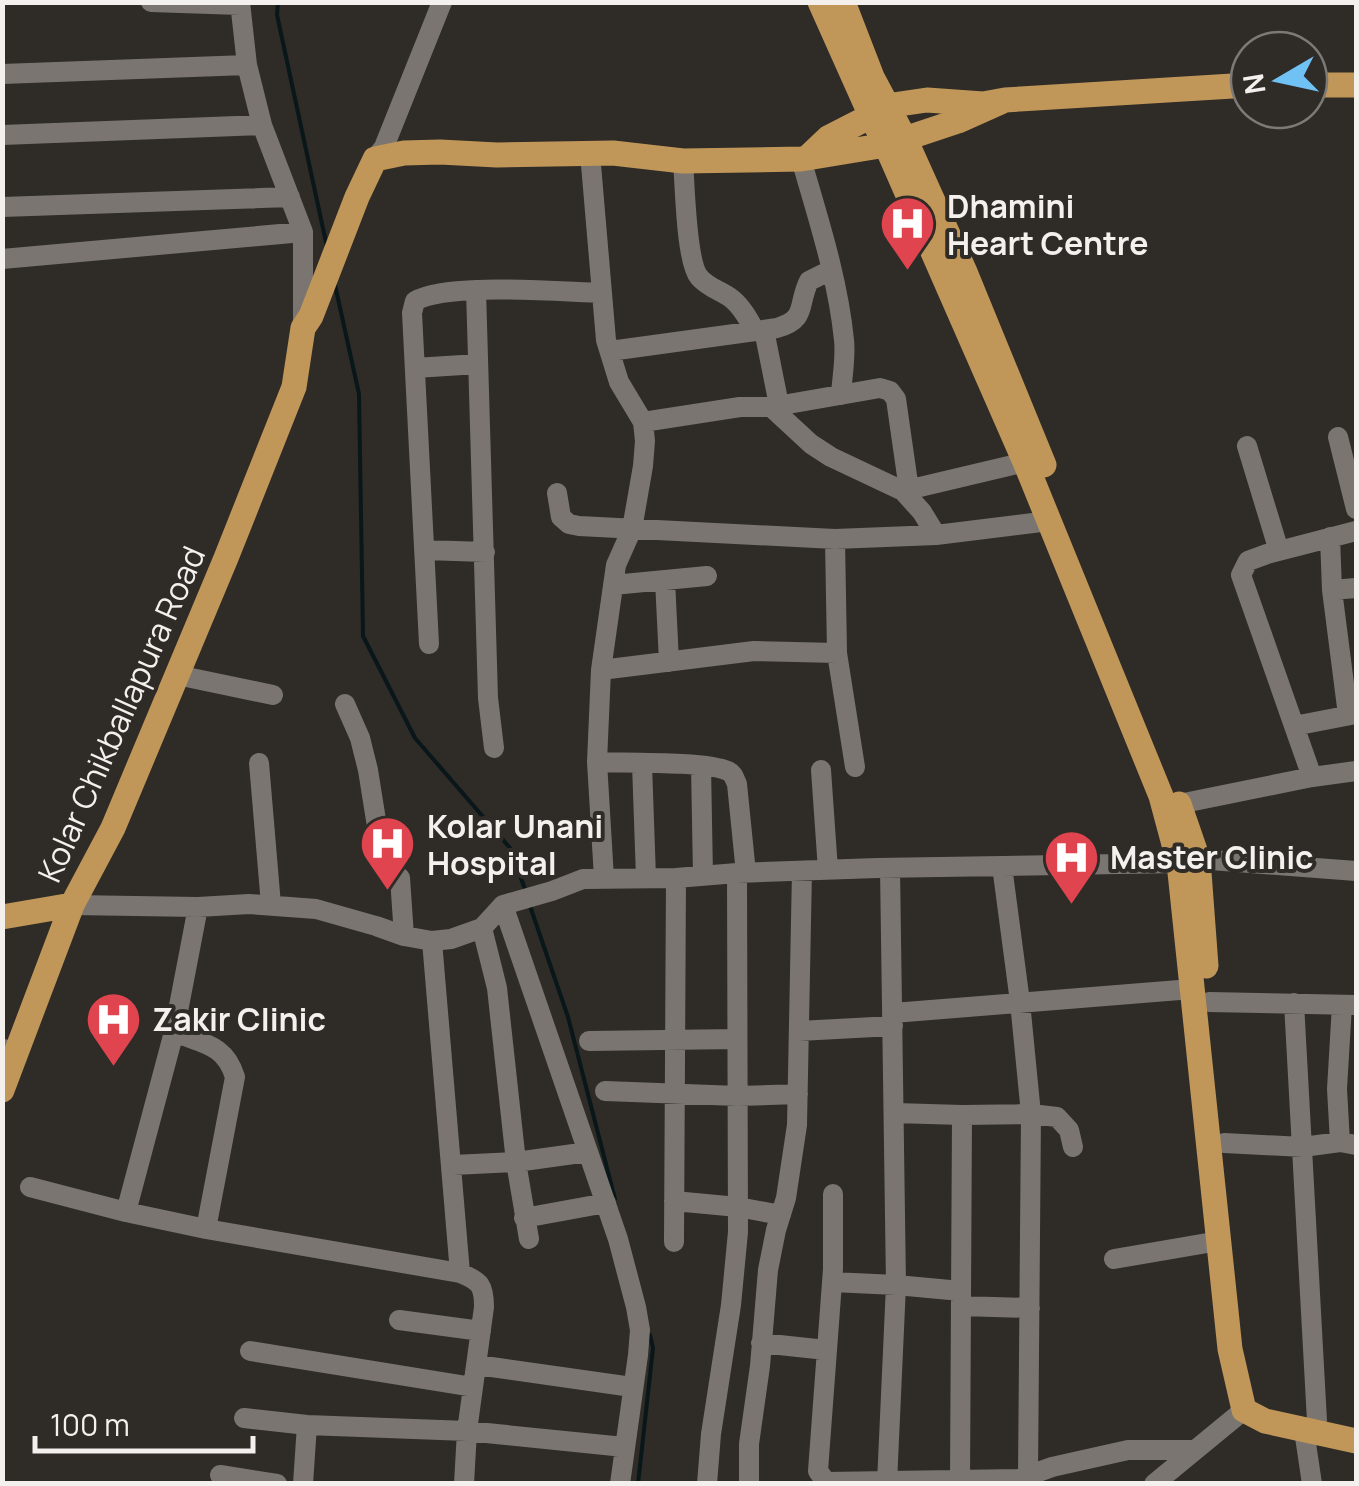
<svg xmlns="http://www.w3.org/2000/svg" width="1359" height="1486" viewBox="0 0 1359 1486" font-family="Manrope,sans-serif">
<style>
.lines{fill:none;stroke-linecap:round;stroke-linejoin:round}
.stream{stroke:#09171a;stroke-width:4}
.minor{stroke:#7a7570;stroke-width:20}
.major{stroke:#c09759;stroke-width:25}
.labels{text-anchor:middle;dominant-baseline:central;stroke-width:8;stroke-linejoin:round;paint-order:stroke}
.poi-label{font-size:32px;font-weight:bold;fill:#f3f0ed;stroke:#2f2b27;text-anchor:start}
.street-label{font-size:32px;fill:#f3f0ed;stroke:#2f2b27}
</style>
<rect width="100%" height="100%" fill="#2f2b27"/>
<g class="lines">
<path class="stream" d="M 278,2 L 277,15 L 327,247
M 335,285 L 359,394 L 363,636 L 415,738 L 510,848 L 526,892
M 530,906 L 568,1017 L 615,1199
M 638,1484 L 653,1348 L 650,1335"/>
<path class="minor" d="M 151,2 L 240,5
M 240,2 L 247,65 L 262,125 L 303,232 L 303,326
M 2,74 L 247,65
M 2,135 L 262,125
M 590,153 L 606,340 L 619,382 L 643,422 L 645,441 L 643,466 L 632,529 L 616,565 L 601,670 L 597,762 L 604,878
M 375,159 L 384,147 L 442,2
M 801,159 C 818,218 838,279 844,340 C 846,358 842,377 841,395
M 683,161 C 685,185 686,261 699,277 C 708,288 722,291 732,299 C 742,307 749,320 755,331
M 2,207 L 290,197
M 2,259 L 303,232
M 476,290 L 488,698 L 494,748
M 764,330 L 779,405
M 610,351 L 777,328 C 808,319 797,305 809,281 L 831,270
M 415,368 L 478,364
M 771,407 L 880,388 L 890,391 L 896,399 L 909,490
M 643,422 L 740,407 L 771,407 L 811,444 L 831,457 L 903,491 L 922,512 L 936,535
M 1338,437 L 1356,509
M 1247,446 L 1279,551
M 903,491 L 1025,462
M 557,493 L 561,517 L 569,524 L 579,526 L 835,539 L 936,535 L 1049,521
M 1330,537 L 1332,590 L 1348,715
M 835,539 L 837,653 L 855,767
M 425,550 L 485,552
M 665,580 L 669,662
M 613,585 L 707,576
M 1332,590 L 1356,588
M 429,644 L 412,313 L 415,301 C 447,282 561,292 602,293
M 601,670 L 754,651 L 837,653
M 177,675 L 273,695
M 345,704 L 360,738 L 368,770 L 383,864 L 400,878 L 404,936
M 1294,726 L 1356,714
M 597,762 C 625,763 707,761 728,771 C 734,774 734,778 737,784 L 746,873
M 259,763 L 271,905
M 642,764 L 646,878
M 701,766 L 703,876
M 821,770 L 828,870
M 1312,777 L 1241,575 L 1248,561 L 1267,554 L 1356,531
M 1179,804 L 1312,777 L 1356,771
M 1002,866 L 1020,1002 L 1031,1114 L 1028,1476
M 72,905 L 198,907 L 249,904 L 316,909 L 376,926 L 404,936 L 432,941 L 451,939 L 482,928 L 503,905 L 552,891 L 583,879 L 676,878 L 737,873 L 877,868 L 1179,863 L 1198,859 L 1356,871
M 503,905 L 618,1239 L 636,1307 L 640,1330 L 638,1355 L 620,1484
M 482,928 L 497,988 L 516,1162 L 529,1239
M 432,941 L 460,1273
M 1209,1002 L 1356,1005
M 1294,1003 L 1317,1421
M 893,1013 L 1192,989
M 799,1031 L 893,1026
M 174,1032 C 203,1044 225,1044 235,1077 L 206,1229
M 589,1041 L 737,1039
M 2,1049 L 4,1049
M 605,1091 L 738,1096 L 798,1094
M 895,1113 L 962,1115 L 1031,1114 L 1057,1117 L 1069,1130 L 1073,1147
M 1340,1142 L 1337,1089 L 1342,1005
M 1224,1143 L 1303,1147 L 1340,1142 L 1356,1145
M 453,1165 L 516,1162 L 588,1152
M 30,1187 L 126,1212 L 206,1229 L 460,1273 C 480,1281 484,1285 484,1307 L 467,1431 L 464,1484
M 833,1194 L 833,1269 L 818,1471 L 826,1482 L 1019,1479 L 1052,1467 L 1128,1450 L 1195,1450
M 674,1201 L 738,1207 L 781,1215
M 126,1212 L 174,1032 L 198,907
M 524,1218 L 606,1203
M 674,1242 L 676,878
M 1114,1259 L 1219,1241
M 832,1282 L 896,1285 L 961,1291
M 961,1306 L 1030,1308
M 399,1320 L 481,1331
M 761,1343 L 826,1350
M 250,1351 L 473,1387
M 477,1365 L 632,1387
M 244,1418 L 307,1425 L 467,1431 L 624,1447
M 1304,1430 L 1312,1484
M 220,1475 L 277,1484
M 960,1481 L 962,1115
M 887,1483 L 896,1285 L 890,868
M 303,1484 L 307,1425
M 707,1484 L 711,1434 L 731,1305 L 738,1232 L 737,873
M 749,1484 L 749,1444 L 760,1366 L 768,1270 L 776,1230 L 786,1198 L 797,1125 L 802,871
M 1154,1484 L 1244,1410"/>
<path class="major" d="M 820,2 L 871,116 L 886,145 L 1025,462 L 1161,796 L 1179,863 L 1230,1349 L 1244,1410 L 1265,1421 L 1356,1441
M 843,2 L 872,77 L 905,139 L 965,272 L 1044,465
M 1309,85 L 1356,85
M 808,157 L 828,138 L 871,116 L 886,106 L 927,100 L 983,104 L 1005,100 L 1249,85
M 1179,804 L 1198,859 L 1206,966
M 2,917 L 72,905
M 2,1090 L 72,905 L 113,828 L 226,558 L 294,387 L 303,328 L 311,316 L 357,197 L 375,159 L 404,153 L 440,152 L 497,155 L 613,153 L 683,161 L 801,159 L 886,145 L 958,121 L 1005,100"/>
</g>
<defs>
<symbol id="hospital-pin" viewBox="-11 -11 22 30"><path d="M0 17L-7.5 6A9.5 9.5 0 1 1 7.5 6Z" fill="#e0444e" stroke="#2f2b27"/><path d="M-5-5h3v3.5h4V-5h3V5h-3V1.5h-4V5h-3Z" fill="#fff"/></symbol>
</defs>
<g fill-rule="evenodd">
<use href="#hospital-pin" x="876" y="192" width="63" height="86"/>
<use href="#hospital-pin" x="356" y="812" width="63" height="86"/>
<use href="#hospital-pin" x="1040" y="826" width="63" height="86"/>
<use href="#hospital-pin" x="82" y="988" width="63" height="86"/>
</g>
<g class="labels">
<g class="poi-label">
<text x="947" y="206">Dhamini<tspan x="947" dy="37">Heart Centre</tspan></text>
<text x="427" y="826">Kolar Unani<tspan x="427" dy="37">Hospital</tspan></text>
<text x="1110" y="857">Master Clinic</text>
<text x="152" y="1019">Zakir Clinic</text>
</g>
<g class="street-label">
<text transform="translate(121 714) rotate(-66)">Kolar Chikballapura Road</text>
</g>
</g>
<rect width="1359" height="1486" fill="none" stroke="#f3f0ed" stroke-width="10"/>
<g transform="translate(1279 80) rotate(261)"><circle r="48" fill="#2f2b27" stroke="#7d7a76" stroke-width="2.5"/>
<path d="M0-8L18 38L0 25L-18 38Z" fill="#70c1f4"/>
<text y="-15" font-size="28" font-weight="bold" text-anchor="middle" fill="#f3f0ed">N</text>
</g>
<path d="M35 1436v15h218v-15" fill="none" stroke="#f3f0ed" stroke-width="5"/>
<text x="50" y="1436" font-size="30" fill="#f3f0ed" stroke="#2f2b27" stroke-width="8" paint-order="stroke">100 m</text>
</svg>
